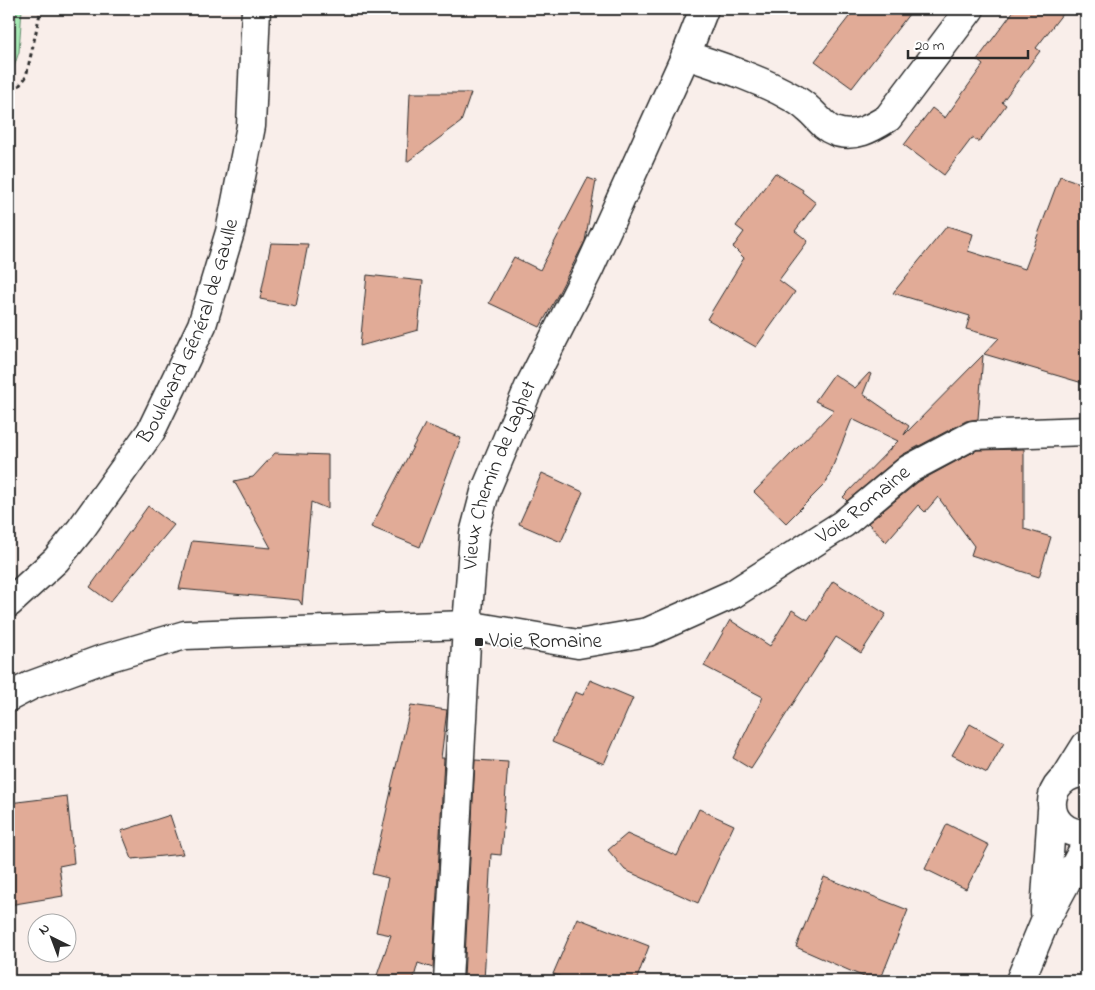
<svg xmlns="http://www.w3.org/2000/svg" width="1095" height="990" viewBox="0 0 1095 990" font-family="'Indie Flower',sans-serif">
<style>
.green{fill:#a6e9b4;stroke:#688a70}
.building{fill:#e1ab97;stroke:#2b2b2b}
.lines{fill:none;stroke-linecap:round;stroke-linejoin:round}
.minor-casing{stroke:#2b2b2b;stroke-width:31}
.major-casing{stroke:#2b2b2b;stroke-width:31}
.path{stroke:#2b2b2b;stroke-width:3;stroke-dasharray:4 4;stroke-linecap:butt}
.minor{stroke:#fff;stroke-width:28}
.major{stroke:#fff;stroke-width:28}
.poi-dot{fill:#2b2b2b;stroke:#fff;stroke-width:2}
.labels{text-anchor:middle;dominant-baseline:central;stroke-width:4;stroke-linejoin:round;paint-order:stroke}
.street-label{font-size:21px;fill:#2b2b2b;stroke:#fff}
.poi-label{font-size:21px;fill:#2b2b2b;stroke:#fff;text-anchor:start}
</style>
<rect width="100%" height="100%" fill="#f9eeea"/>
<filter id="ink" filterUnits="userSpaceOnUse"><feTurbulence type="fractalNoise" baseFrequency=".02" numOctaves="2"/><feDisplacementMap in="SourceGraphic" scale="10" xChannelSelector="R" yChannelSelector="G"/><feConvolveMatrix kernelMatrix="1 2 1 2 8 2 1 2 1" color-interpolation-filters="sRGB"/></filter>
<g filter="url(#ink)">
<path class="green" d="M 9,9 L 22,9 L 19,52 L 9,81 Z"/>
<path class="building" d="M 855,9 L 913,9 L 852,88 L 815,61 Z
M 1015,9 L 1066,9 L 1036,48 L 1040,51 L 1002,102 L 1006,105 L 979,142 L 972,138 L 944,175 L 904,145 L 932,108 L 945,118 L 983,65 L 977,60 Z
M 410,93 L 471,93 L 461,122 L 407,162 Z
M 775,173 L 803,190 L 802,192 L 816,203 L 795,231 L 808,241 L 779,280 L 795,292 L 756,347 L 707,319 L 744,258 L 733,247 L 744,232 L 736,226 Z
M 1060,176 L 1086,185 L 1086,384 L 984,354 L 999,338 L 966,329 L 970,316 L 893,293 L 947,226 L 973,234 L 968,251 L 1025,269 Z
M 588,178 L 596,181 L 585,241 L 554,302 L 540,327 L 489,303 L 514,257 L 540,270 Z
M 271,243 L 308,244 L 296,306 L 260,299 Z
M 367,275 L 423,281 L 418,330 L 360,346 Z
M 983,355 L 978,419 L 966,421 L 902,455 L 847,501 L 843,497 L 898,441 L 852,419 L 826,483 L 786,523 L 754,492 L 834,410 L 815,401 L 834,374 L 855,388 L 869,373 L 871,374 L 863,394 L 909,426 L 904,435 Z
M 425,424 L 461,438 L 420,547 L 371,527 Z
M 1024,449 L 1024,529 L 1051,537 L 1039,577 L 971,555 L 974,546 L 938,497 L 925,512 L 918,505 L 886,542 L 868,523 L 918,482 L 977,450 Z
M 275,453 L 328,455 L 328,509 L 311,502 L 302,605 L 299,600 L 179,589 L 192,541 L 271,548 L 234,481 L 253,477 Z
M 542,473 L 583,492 L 561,542 L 519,524 Z
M 148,506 L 174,525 L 110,602 L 90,587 Z
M 833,581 L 886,614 L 861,653 L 836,637 L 751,769 L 733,758 L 763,697 L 704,666 L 730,620 L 770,646 L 792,610 L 808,620 Z
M 590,680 L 633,698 L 604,764 L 552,742 L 575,692 L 583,695 Z
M 411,705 L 447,710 L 441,758 L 444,758 L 433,968 L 418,963 L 413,981 L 375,981 L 391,935 L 376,932 L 388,878 L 372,874 L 392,787 L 391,787 Z
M 970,724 L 1004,743 L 987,773 L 952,755 Z
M 475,760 L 508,762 L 501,855 L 491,854 L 484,981 L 475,981 L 464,978 Z
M 67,796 L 74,863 L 59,866 L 63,896 L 9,905 L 9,803 Z
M 699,809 L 734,825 L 698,903 L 625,870 L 608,850 L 627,834 L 677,856 Z
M 170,815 L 183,854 L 132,859 L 121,831 Z
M 947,824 L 989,845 L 966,889 L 925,869 Z
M 824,877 L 908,910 L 880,981 L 873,981 L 796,947 Z
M 577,918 L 649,946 L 636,981 L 573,981 L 553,974 Z"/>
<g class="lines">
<defs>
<g id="minor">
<path d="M 686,55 C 722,67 760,79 793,98 C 798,101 804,105 808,109 C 817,116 823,127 834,131 C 854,139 872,128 888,118 L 970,9"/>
<path id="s1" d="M 9,603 L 56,560 L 81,529 L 151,431 L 202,325 L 230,232 L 251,126 L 256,9"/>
<path id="s2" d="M 9,697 L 32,685 L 100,660 L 185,635 L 467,625 L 578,644 L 648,632 L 733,594 L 843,524 L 909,469 L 973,435 L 1086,431"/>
<path id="s3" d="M 448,981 L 467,625 L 474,534 L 485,492 L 529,387 L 589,269 L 686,55 L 704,9"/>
</g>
<path id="major" d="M 1086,773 C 1041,773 1040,834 1086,834
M 1066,777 L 1086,745
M 1045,912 L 1052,810
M 1020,981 L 1045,921 L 1086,845"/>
</defs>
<use href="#minor" class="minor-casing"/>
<use href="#major" class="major-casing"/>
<path class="path" d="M 9,99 L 26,77 L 41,9"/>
<use href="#minor" class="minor"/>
<use href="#major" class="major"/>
</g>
</g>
<rect class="poi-dot" x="474" y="637" width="10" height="10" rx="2.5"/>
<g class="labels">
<g class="street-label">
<text stroke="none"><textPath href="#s1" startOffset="331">Boulevard Général de Gaulle</textPath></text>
<text stroke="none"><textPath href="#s3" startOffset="511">Vieux Chemin de Laghet</textPath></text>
<text stroke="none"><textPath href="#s2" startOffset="904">Voie Romaine</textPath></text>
</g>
<g class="poi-label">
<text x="489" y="642">Voie Romaine</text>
</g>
</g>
<rect width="1095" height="990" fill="none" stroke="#fff" stroke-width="30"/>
<rect x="15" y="15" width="1065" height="960" fill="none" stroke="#2b2b2b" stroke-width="2" filter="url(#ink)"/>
<g transform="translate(52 938) rotate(318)"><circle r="24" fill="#ffffff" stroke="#aaaaaa"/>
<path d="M0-4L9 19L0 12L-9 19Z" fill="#2b2b2b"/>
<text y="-8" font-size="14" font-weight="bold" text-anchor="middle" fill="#2b2b2b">N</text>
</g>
<path d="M908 50v8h120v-8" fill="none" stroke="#2b2b2b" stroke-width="2.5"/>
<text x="915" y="50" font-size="15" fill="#2b2b2b" stroke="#ffffff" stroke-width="4" paint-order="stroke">20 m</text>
</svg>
